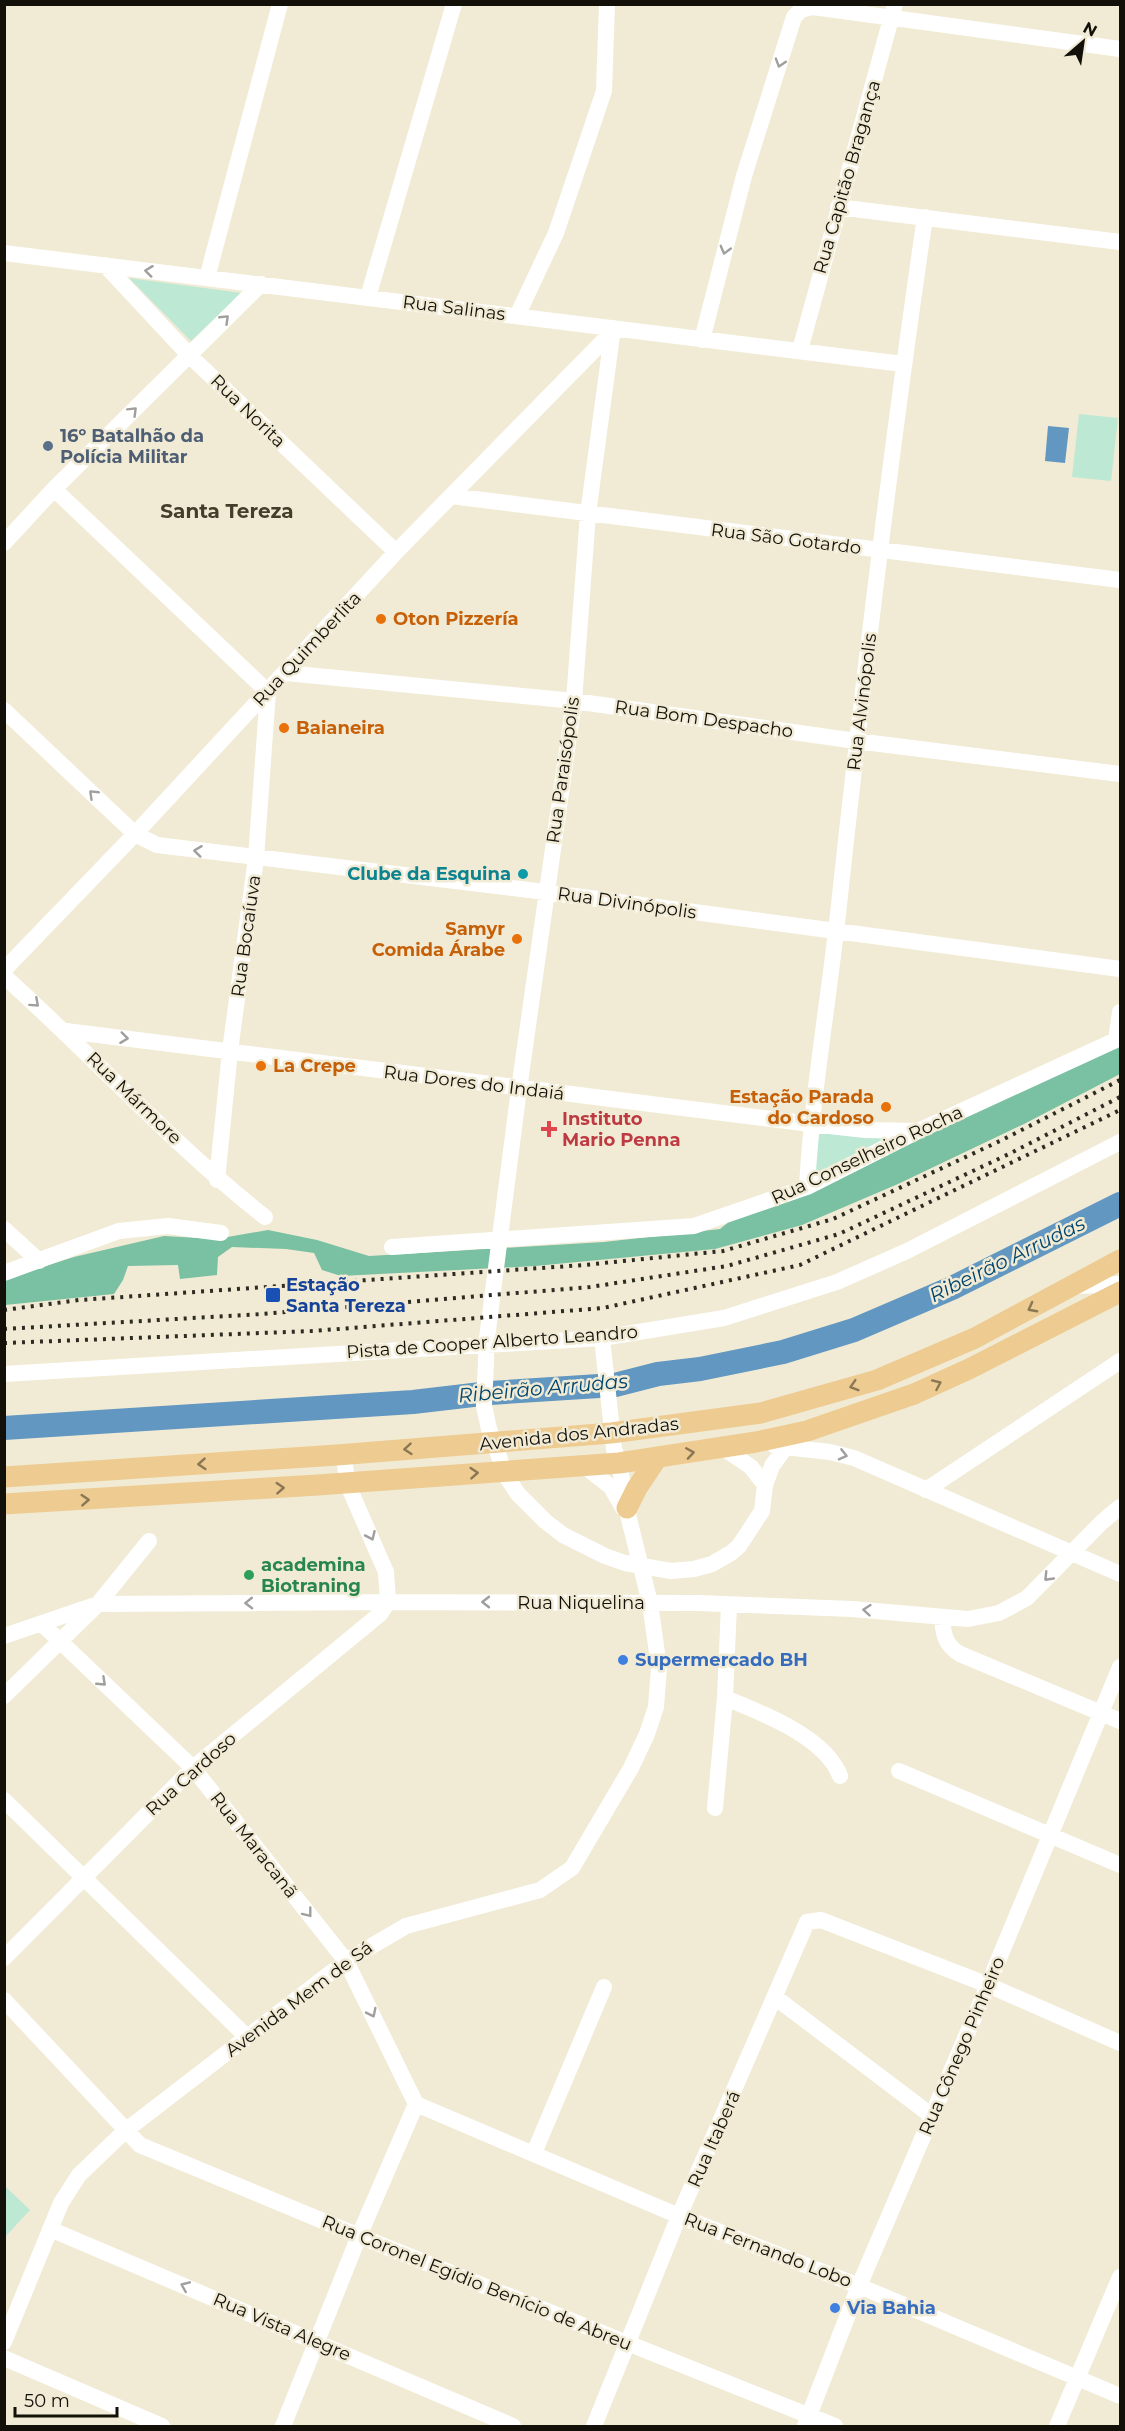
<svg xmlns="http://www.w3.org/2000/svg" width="1125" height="2431" viewBox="0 0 1125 2431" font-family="Montserrat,sans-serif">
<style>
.green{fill:#bde8d4}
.forest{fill:#7ac0a2}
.water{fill:#6197c0}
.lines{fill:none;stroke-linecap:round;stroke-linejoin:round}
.river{stroke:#6197c0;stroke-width:24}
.minor{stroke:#fff;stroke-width:16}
.major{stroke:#edcb91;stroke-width:21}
.rail{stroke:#2e2b22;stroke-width:4;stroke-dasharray:3 6;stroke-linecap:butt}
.oneway{stroke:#a09f9d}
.oneway2{stroke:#8a7754}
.service-dot{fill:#5c6f8a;stroke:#f1ebd5;stroke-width:2}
.food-dot{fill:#e8710a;stroke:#f1ebd5;stroke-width:2}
.culture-dot{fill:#0f9aa8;stroke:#f1ebd5;stroke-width:2}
.health-dot{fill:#e0444e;stroke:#f1ebd5;stroke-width:2}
.transit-dot{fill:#1a4fb4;stroke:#f1ebd5;stroke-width:2}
.leisure-dot{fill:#2e9e5b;stroke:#f1ebd5;stroke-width:2}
.shop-dot{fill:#3f7fe0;stroke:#f1ebd5;stroke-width:2}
.labels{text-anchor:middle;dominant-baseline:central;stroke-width:5;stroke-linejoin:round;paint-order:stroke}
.street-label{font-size:18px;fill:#121009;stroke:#f1ebd5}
.service-label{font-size:18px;font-weight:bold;fill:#4e5e75;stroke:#f1ebd5;text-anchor:start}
.food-label{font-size:18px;font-weight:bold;fill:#c56008;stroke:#f1ebd5;text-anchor:start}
.culture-label{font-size:18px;font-weight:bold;fill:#0d838f;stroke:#f1ebd5;text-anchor:end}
.health-label{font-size:18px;font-weight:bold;fill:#be3a42;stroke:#f1ebd5;text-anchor:start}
.transit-label{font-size:18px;font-weight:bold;fill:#164399;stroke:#f1ebd5;text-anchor:start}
.leisure-label{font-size:18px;font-weight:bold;fill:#27864d;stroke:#f1ebd5;text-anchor:start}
.shop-label{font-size:18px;font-weight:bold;fill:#366cbe;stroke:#f1ebd5;text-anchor:start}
.neighbourhood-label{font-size:20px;font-weight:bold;fill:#433e2c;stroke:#f1ebd5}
.water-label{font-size:20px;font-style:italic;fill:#00456d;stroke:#f1ebd5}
</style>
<rect width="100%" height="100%" fill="#f1ebd5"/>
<path class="green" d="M 129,278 L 242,293 L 191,341 Z
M 1079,414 L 1118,418 L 1111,481 L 1072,477 Z
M 814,1131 L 905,1135 L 811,1179 Z
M 4,2185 L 30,2210 L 5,2237 L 4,2237 Z"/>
<path class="forest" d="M 1120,1043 L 1120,1074 L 1024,1124 L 898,1184 L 802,1225 L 715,1249 L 535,1266 L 341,1276 L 322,1270 L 314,1253 L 286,1249 L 232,1247 L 218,1257 L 217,1275 L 180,1279 L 178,1265 L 128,1266 L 123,1280 L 114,1294 L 5,1305 L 4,1279 L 74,1257 L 164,1236 L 216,1239 L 268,1230 L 317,1240 L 369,1256 L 604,1242 L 720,1229 L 730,1221 Z"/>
<path class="water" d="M 1048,426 L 1069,428 L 1065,463 L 1045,461 Z"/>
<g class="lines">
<path class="river" d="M 4,1428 L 413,1402 L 490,1393 L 615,1385 L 658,1374 L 700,1369 L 783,1352 L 854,1330 L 952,1288 L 1120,1204"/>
<path class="minor" d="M 838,207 L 1120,242
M 4,253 L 903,364
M 105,265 L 189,355 L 396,552
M 207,278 L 280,4
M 368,297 L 454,4
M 517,316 L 556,233 L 604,91 L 607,4
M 613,328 L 588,514 L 574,701 L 519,1089 L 487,1338 L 484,1406 L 489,1429 L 506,1476 L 518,1494 L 545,1521 L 563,1535 L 605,1556 L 625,1563 L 671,1571 L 694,1569 L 712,1564 L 731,1553 L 739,1546 L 762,1511 L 765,1485 L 772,1466 L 785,1448
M 702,340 L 744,176 L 794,17 L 801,10 L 813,7 L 1120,49
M 800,350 L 895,4
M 54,489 L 268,692 L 256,858 L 230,1051 L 217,1180
M 451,496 L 1120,580
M 4,543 L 54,489 L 261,284
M 286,673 L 574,701 L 856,741 L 1120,774
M 4,710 L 135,834 L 157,845 L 545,892 L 1120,969
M 4,970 L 135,834 L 396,552 L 613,331
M 4,976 C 92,1055 172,1144 265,1217
M 66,1031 L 811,1124 L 865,1130 L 918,1131
M 807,1187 C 812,1095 828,1005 838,914 C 863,681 891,449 925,217
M 4,1229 L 39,1261
M 392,1247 L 694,1226 L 807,1187 L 918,1131 L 1116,1040 L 1120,1012
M 4,1273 L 119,1231 L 168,1226 L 221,1233
M 1077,1286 L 1120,1284
M 4,1374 L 602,1338 L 724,1318 L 837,1282 L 907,1251 L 1120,1142
M 775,1446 L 830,1452 L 854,1458 L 1120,1574
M 723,1448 L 751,1467 L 765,1485
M 583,1465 L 611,1487 L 623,1508
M 926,1490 L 1120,1361
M 942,1617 C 943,1634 945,1645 960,1654 L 1120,1721
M 42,1624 L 193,1768 L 346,1961 L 416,2104
M 4,1636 L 98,1604 L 388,1602 L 697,1603 L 852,1609 L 968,1619 L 999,1613 L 1027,1598 L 1102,1522 L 1120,1507
M 4,1696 L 98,1604 L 149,1541
M 725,1698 C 760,1712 826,1737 840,1776
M 899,1771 L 1120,1865
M 4,1800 L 247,2037
M 715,1808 L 725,1698 L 729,1605
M 4,1958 L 193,1768 L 380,1614 L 388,1602 L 386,1572 L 347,1483 L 344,1455
M 776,1998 L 932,2116
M 4,2000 L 140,2145 L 359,2236 L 835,2426
M 416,2104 L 679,2216 L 859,2286 L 1120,2396
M 534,2153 L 604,1987
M 50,2229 L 513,2426
M 4,2342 L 61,2203 L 79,2175 L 125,2131 L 346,1961 L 406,1926 L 540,1890 L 572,1868 L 631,1768 L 647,1734 L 656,1707 L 659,1667 L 650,1603 L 629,1519 L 619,1463 L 614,1449 L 602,1338
M 4,2358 L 162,2426
M 283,2426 L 359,2236 L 416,2104
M 594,2426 L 679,2216 L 807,1922 L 821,1920 L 988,1985 L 1120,2043
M 805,2426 L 859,2286 L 988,1985 L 1120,1667
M 1057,2426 L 1120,2277"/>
<path class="major" d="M 4,1477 L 337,1455 L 611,1433 L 761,1413 L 877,1380 L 975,1338 L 1120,1260
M 4,1504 L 318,1485 L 619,1463 L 756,1442 L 807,1431 L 914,1394 L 969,1369 L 1120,1292
M 627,1508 L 637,1488 L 657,1458"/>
<path class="rail" d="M 4,1310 L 79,1300 L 584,1265 L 723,1251 L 833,1219 L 1002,1140 L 1120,1080
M 4,1329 L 262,1314 L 590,1287 L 727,1266 L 839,1234 L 1009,1154 L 1120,1097
M 4,1343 L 313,1331 L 603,1308 L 800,1265 L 1120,1110"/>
</g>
<defs><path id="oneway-chevron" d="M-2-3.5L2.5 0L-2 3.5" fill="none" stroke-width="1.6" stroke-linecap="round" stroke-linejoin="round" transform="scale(1.5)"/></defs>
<g class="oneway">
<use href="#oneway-chevron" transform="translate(780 63) rotate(107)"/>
<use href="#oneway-chevron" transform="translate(725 250) rotate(105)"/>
<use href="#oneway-chevron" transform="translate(149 271) rotate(-173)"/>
<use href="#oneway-chevron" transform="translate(225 319) rotate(-44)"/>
<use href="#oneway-chevron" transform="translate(133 411) rotate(-45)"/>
<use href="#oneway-chevron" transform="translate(93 794) rotate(-136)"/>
<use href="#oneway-chevron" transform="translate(198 851) rotate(-173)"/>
<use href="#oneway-chevron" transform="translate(35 1003) rotate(42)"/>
<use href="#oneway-chevron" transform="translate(124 1038) rotate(7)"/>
<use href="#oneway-chevron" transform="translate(843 1455) rotate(14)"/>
<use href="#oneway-chevron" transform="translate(371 1536) rotate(66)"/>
<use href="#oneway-chevron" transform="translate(1048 1577) rotate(134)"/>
<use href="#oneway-chevron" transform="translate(486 1602) rotate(-180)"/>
<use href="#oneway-chevron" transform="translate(249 1603) rotate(179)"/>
<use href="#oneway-chevron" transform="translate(867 1610) rotate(-175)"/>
<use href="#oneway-chevron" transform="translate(102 1682) rotate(43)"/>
<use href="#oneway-chevron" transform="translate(308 1913) rotate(52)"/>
<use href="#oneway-chevron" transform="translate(372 2013) rotate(64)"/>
<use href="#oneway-chevron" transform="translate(185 2286) rotate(-157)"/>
</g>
<g class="oneway2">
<use href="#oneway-chevron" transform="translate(1032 1308) rotate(152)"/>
<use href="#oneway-chevron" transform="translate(937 1384) rotate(-24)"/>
<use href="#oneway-chevron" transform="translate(854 1386) rotate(163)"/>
<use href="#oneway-chevron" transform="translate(408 1449) rotate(175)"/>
<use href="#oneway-chevron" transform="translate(690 1453) rotate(-9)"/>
<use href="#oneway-chevron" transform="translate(202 1464) rotate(176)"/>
<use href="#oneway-chevron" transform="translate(474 1473) rotate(-4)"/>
<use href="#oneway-chevron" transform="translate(280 1488) rotate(-4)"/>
<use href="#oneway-chevron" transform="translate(85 1500) rotate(-4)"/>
</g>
<circle class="service-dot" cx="48" cy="446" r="6"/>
<g class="food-dot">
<circle cx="381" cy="619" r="6"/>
<circle cx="284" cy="728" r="6"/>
<circle cx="517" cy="939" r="6"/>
<circle cx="261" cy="1066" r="6"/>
<circle cx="886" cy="1107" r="6"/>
</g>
<circle class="culture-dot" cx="523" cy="874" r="6"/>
<path class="health-dot" d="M546 1120h6v6h6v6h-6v6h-6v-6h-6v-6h6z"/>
<rect class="transit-dot" x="265" y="1287" width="16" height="16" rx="3"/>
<circle class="leisure-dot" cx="249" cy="1575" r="6"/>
<g class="shop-dot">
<circle cx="623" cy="1660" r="6"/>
<circle cx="835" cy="2308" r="6"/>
</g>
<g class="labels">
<g class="street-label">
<text transform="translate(847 177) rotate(-74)">Rua Capitão Bragança</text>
<text transform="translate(454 308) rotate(7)">Rua Salinas</text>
<text transform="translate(248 411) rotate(44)">Rua Norita</text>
<text transform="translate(786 539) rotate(7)">Rua São Gotardo</text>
<text transform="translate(307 649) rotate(-47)">Rua Quimberlita</text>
<text transform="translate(862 702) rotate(-83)">Rua Alvinópolis</text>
<text transform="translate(704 719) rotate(8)">Rua Bom Despacho</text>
<text transform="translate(563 770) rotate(-82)">Rua Paraisópolis</text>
<text transform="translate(627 903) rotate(8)">Rua Divinópolis</text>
<text transform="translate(246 936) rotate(-82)">Rua Bocaíuva</text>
<text transform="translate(474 1083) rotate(7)">Rua Dores do Indaiá</text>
<text transform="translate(134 1098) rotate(44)">Rua Mármore</text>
<text transform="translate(867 1155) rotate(-25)">Rua Conselheiro Rocha</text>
<text transform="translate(492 1342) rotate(-4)">Pista de Cooper Alberto Leandro</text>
<text transform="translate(579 1434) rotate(-6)">Avenida dos Andradas</text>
<text x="581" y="1603">Rua Niquelina</text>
<text transform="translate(191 1774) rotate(-42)">Rua Cardoso</text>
<text transform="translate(254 1845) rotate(52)">Rua Maracanã</text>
<text transform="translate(299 1999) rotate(-37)">Avenida Mem de Sá</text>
<text transform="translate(962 2046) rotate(-67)">Rua Cônego Pinheiro</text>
<text transform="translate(714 2139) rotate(-66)">Rua Itaberá</text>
<text transform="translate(768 2250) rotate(21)">Rua Fernando Lobo</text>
<text transform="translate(477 2283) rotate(22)">Rua Coronel Egídio Benício de Abreu</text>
<text transform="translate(282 2327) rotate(23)">Rua Vista Alegre</text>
</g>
<g class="service-label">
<text x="60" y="436">16º Batalhão da<tspan x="60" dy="21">Polícia Militar</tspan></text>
</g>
<g class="food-label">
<text x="393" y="619">Oton Pizzería</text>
<text x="296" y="728">Baianeira</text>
<text x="505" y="929" text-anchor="end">Samyr<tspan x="505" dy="21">Comida Árabe</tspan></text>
<text x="273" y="1066">La Crepe</text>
<text x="874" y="1097" text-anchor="end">Estação Parada<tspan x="874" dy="21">do Cardoso</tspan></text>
</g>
<g class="culture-label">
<text x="511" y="874">Clube da Esquina</text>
</g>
<g class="health-label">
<text x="562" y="1119">Instituto<tspan x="562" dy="21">Mario Penna</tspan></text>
</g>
<g class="transit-label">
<text x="286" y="1285">Estação<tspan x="286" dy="21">Santa Tereza</tspan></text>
</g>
<g class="leisure-label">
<text x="261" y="1565">academina<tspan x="261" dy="21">Biotraning</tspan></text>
</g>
<g class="shop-label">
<text x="635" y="1660">Supermercado BH</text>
<text x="847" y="2308">Via Bahia</text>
</g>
<g class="neighbourhood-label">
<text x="227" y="511">Santa Tereza</text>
</g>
<g class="water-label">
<text transform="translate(1007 1259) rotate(-26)">Ribeirão Arrudas</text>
<text transform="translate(543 1388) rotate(-5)">Ribeirão Arrudas</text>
</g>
</g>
<rect width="1125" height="2431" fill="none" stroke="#121009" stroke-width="12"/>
<g transform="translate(1083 42) rotate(29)" stroke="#f1ebd5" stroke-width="4.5" paint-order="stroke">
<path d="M0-4.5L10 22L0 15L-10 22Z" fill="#121009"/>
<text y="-9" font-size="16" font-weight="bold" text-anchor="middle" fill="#121009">N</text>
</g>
<path d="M15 2407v9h102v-9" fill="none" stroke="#121009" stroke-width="3"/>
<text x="24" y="2407" font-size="18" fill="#121009" stroke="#f1ebd5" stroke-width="4.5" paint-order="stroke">50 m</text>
</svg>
